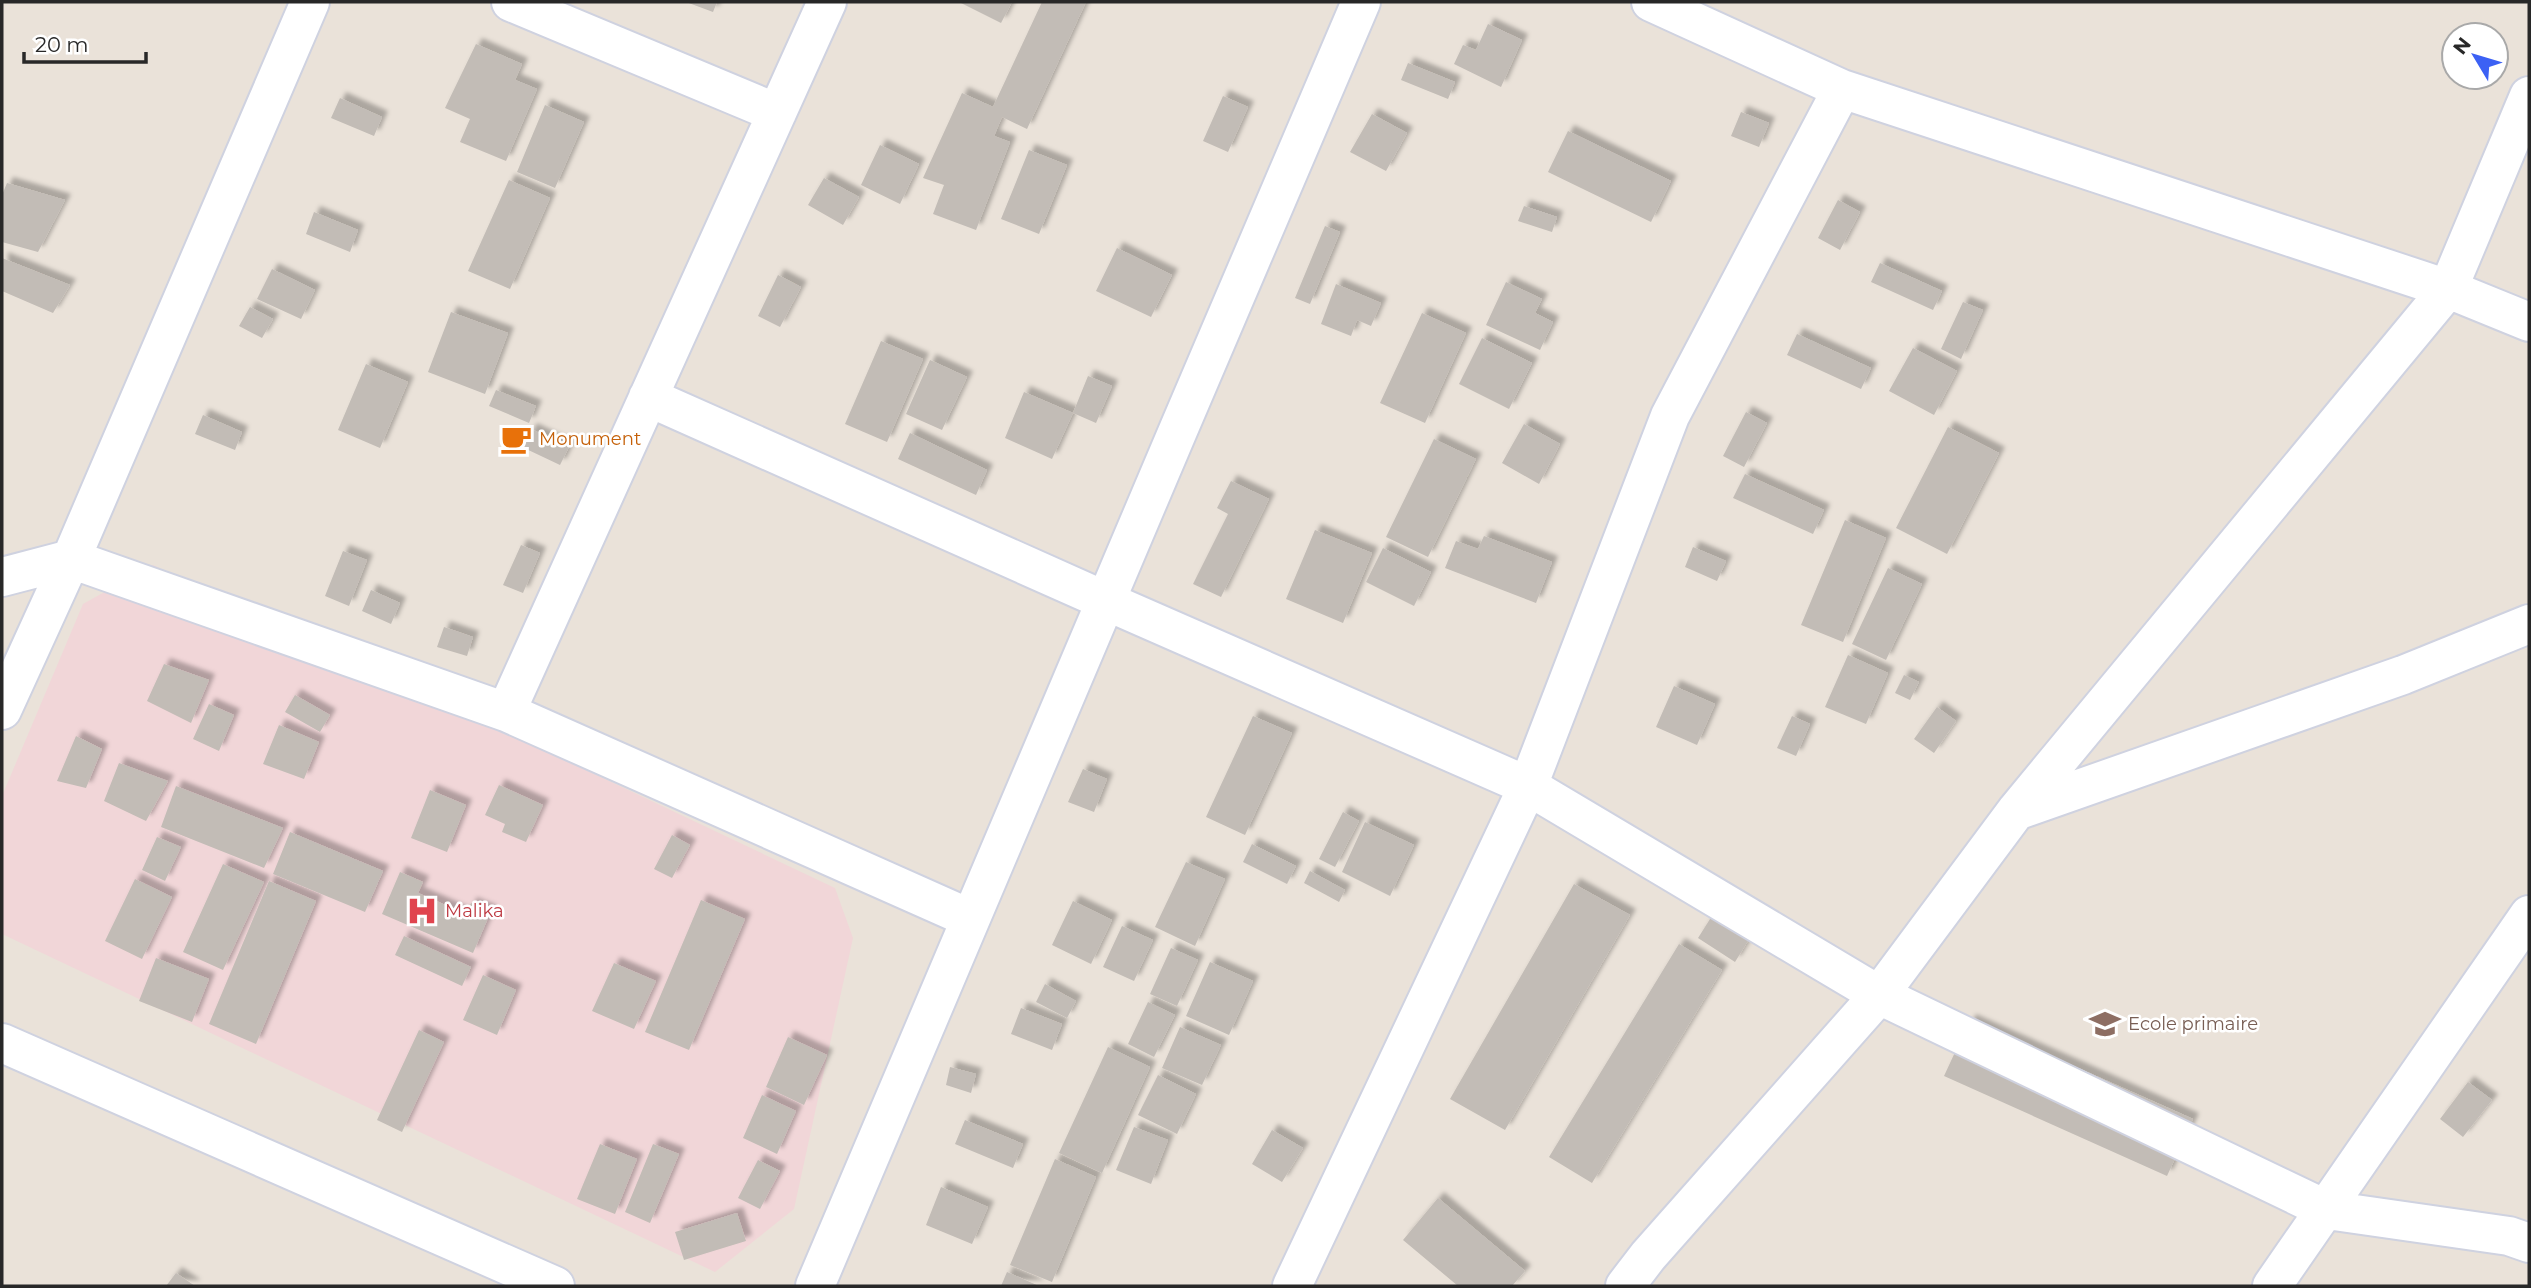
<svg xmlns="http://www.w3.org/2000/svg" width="2531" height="1288" viewBox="0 0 2531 1288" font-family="Montserrat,sans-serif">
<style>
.medical{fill:#f1d6d8}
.building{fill:#c2bcb6;filter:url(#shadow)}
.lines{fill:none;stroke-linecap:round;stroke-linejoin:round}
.minor-casing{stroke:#cfd2e0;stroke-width:42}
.minor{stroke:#fff;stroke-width:38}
.labels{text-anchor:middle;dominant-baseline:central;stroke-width:5;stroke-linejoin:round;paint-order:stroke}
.food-label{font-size:18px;fill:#c56008;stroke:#fff;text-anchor:start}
.health-label{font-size:18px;fill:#be3a42;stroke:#fff;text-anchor:start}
.education-label{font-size:18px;fill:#785e54;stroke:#fff;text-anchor:start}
</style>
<defs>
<filter id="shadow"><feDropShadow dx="6" dy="-6" stdDeviation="2" flood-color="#0004"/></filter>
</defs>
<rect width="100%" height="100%" fill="#eae2d9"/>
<path class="medical" d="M 153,565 L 835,888 L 853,938 L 794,1209 L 715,1272 L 2,934 L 2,796 L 83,604 Z"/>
<path class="building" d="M 686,2 L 717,2 L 713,12 Z
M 959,2 L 1012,2 L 1001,23 Z
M 1042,2 L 1086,2 L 1027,129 L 1002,117 L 994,136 L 1010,142 L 976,230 L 933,214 L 944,185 L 923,178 L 962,93 L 993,107 Z
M 1488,24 L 1522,40 L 1501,87 L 1454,64 L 1463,45 L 1476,50 Z
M 476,44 L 522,64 L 515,80 L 537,89 L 506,161 L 460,142 L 470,119 L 445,108 Z
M 1408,63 L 1455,82 L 1448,99 L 1401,80 Z
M 1223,96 L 1248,107 L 1228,152 L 1203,141 Z
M 340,98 L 382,117 L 374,136 L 331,118 Z
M 545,105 L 584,122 L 555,188 L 517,172 Z
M 1741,112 L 1769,123 L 1759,147 L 1731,136 Z
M 1372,114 L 1407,133 L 1386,171 L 1350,152 Z
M 1568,131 L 1671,181 L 1651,222 L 1548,172 Z
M 880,145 L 919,164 L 900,204 L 861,185 Z
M 1029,150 L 1067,165 L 1039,234 L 1001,219 Z
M 824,178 L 859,197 L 843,225 L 808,205 Z
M 509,180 L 550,198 L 510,289 L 468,271 Z
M 7,183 L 65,200 L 38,252 L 2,242 L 2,195 Z
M 1838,200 L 1860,212 L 1840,250 L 1818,238 Z
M 1524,206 L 1557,217 L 1552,232 L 1518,221 Z
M 314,212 L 358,230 L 350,252 L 306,234 Z
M 1325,226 L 1340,232 L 1310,304 L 1295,298 Z
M 1117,248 L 1172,275 L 1151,317 L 1096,291 Z
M 2,258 L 70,285 L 53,313 L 2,291 Z
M 1880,263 L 1942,291 L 1933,310 L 1871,282 Z
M 272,269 L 315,290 L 301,319 L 257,299 Z
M 778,275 L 801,287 L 780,327 L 758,316 Z
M 1506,282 L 1542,299 L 1535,313 L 1553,322 L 1540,350 L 1486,325 Z
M 1336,284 L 1381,303 L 1371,326 L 1357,320 L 1351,336 L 1321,324 Z
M 1963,302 L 1983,310 L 1961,359 L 1941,349 Z
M 250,307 L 273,319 L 262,338 L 239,326 Z
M 451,312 L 508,333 L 485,394 L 428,372 Z
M 1422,313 L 1466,333 L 1425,423 L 1380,403 Z
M 1797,334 L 1871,368 L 1861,389 L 1787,355 Z
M 1482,338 L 1532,363 L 1509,409 L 1459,384 Z
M 881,341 L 923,359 L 887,442 L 845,424 Z
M 1913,348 L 1957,371 L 1934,415 L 1889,391 Z
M 930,360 L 967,377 L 942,430 L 906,414 Z
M 366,364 L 408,382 L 380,448 L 338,430 Z
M 1088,376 L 1112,386 L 1096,423 L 1073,413 Z
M 496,390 L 536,406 L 529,423 L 489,406 Z
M 1024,392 L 1073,413 L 1052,459 L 1005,438 Z
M 1746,412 L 1767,423 L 1744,467 L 1723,456 Z
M 203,415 L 242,432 L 235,450 L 195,434 Z
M 1524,424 L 1560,444 L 1539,484 L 1502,463 Z
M 1948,427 L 1999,453 L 1947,554 L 1896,528 Z
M 531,429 L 569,447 L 560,465 L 522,447 Z
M 910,433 L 987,470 L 976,495 L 898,459 Z
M 1434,439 L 1476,459 L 1428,557 L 1386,537 Z
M 1745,474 L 1824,510 L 1813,534 L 1733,498 Z
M 1231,481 L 1269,499 L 1221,597 L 1193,584 L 1228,514 L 1217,508 Z
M 1845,520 L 1886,538 L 1843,642 L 1801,625 Z
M 1315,530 L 1372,553 L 1343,623 L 1286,599 Z
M 1484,536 L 1552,562 L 1536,603 L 1445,568 L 1456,541 L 1478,549 Z
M 521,545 L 540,553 L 523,593 L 503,585 Z
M 1693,547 L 1726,561 L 1717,581 L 1685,567 Z
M 1383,548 L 1431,572 L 1414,606 L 1366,582 Z
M 343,551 L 367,560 L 349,606 L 325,596 Z
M 1888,568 L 1922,584 L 1886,660 L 1852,644 Z
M 371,590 L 400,603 L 391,624 L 362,611 Z
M 444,627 L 473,637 L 467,656 L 437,647 Z
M 1848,655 L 1888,673 L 1866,724 L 1825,707 Z
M 164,664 L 209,680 L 191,723 L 147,701 Z
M 1904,675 L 1919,682 L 1910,700 L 1895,693 Z
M 1674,686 L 1715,704 L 1697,745 L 1656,727 Z
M 295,695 L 330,715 L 320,732 L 285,712 Z
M 209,704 L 234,715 L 219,751 L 193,739 Z
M 1937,707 L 1956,721 L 1934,753 L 1914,739 Z
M 1253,716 L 1292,733 L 1245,835 L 1206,817 Z
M 1792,716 L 1810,724 L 1796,756 L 1777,748 Z
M 279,725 L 319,742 L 304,779 L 263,764 Z
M 76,736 L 102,749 L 86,788 L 57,781 Z
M 119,763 L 168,781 L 146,821 L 104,801 Z
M 1083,769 L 1107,779 L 1094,812 L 1068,802 Z
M 499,785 L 543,805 L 526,842 L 502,832 L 505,824 L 485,815 Z
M 176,786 L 283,828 L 264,868 L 161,827 Z
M 430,790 L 466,805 L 447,852 L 411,838 Z
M 1343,812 L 1359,821 L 1335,867 L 1319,859 Z
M 1365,822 L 1414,845 L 1390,896 L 1342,872 Z
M 290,832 L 383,871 L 365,912 L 273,874 Z
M 672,835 L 690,845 L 672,878 L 654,869 Z
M 157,837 L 181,847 L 165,881 L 142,870 Z
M 1252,844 L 1296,866 L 1287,884 L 1243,862 Z
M 1186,862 L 1225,879 L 1195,946 L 1155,927 Z
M 223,864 L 264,882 L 223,970 L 183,952 Z
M 1310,871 L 1345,890 L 1339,902 L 1304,883 Z
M 400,872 L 423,882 L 418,893 L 466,914 L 471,903 L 491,911 L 473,953 L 382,914 Z
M 135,879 L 172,897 L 142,959 L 105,941 Z
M 269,881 L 316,901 L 256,1044 L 209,1024 Z
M 1574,884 L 1630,915 L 1505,1130 L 1450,1099 Z
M 701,900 L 745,919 L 689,1050 L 645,1032 Z
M 1073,901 L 1112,920 L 1091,964 L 1052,945 Z
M 1717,908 L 1754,931 L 1735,962 L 1698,938 Z
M 1122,926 L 1153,940 L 1134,981 L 1103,967 Z
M 404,936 L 471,967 L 462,986 L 395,955 Z
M 1679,944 L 1722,970 L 1592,1183 L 1549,1157 Z
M 1171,948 L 1198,960 L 1177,1006 L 1150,994 Z
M 156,958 L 209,979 L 192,1022 L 139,1001 Z
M 1210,962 L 1253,981 L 1229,1035 L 1186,1016 Z
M 614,963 L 656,981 L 634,1029 L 592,1011 Z
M 483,975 L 516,990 L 497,1035 L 463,1020 Z
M 1045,984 L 1076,1001 L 1067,1018 L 1036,1002 Z
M 1148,1002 L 1175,1015 L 1154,1057 L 1128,1044 Z
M 1021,1008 L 1062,1024 L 1052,1050 L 1011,1034 Z
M 1970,1020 L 2193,1119 L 2167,1176 L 1944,1076 Z
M 1180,1027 L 1221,1045 L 1202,1085 L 1162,1068 Z
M 419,1030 L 444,1042 L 402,1132 L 377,1120 Z
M 788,1037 L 827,1055 L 804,1105 L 766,1087 Z
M 1108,1047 L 1150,1067 L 1102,1173 L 1059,1153 Z
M 950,1067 L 976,1074 L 971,1093 L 946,1085 Z
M 1158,1075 L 1196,1094 L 1177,1134 L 1138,1115 Z
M 2468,1082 L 2492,1100 L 2463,1137 L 2440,1119 Z
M 762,1095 L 796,1111 L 777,1154 L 743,1138 Z
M 965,1120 L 1023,1144 L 1013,1168 L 955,1144 Z
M 1134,1127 L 1168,1140 L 1151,1184 L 1116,1170 Z
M 1272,1130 L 1303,1148 L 1282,1182 L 1252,1164 Z
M 600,1144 L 637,1159 L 615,1214 L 577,1199 Z
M 653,1144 L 679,1154 L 650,1223 L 625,1212 Z
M 1055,1159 L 1096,1177 L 1052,1282 L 1010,1265 Z
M 758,1160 L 780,1171 L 760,1209 L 738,1198 Z
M 941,1187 L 988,1207 L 972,1244 L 926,1225 Z
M 1438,1198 L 1525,1271 L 1512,1286 L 1458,1286 L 1403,1240 Z
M 737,1213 L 746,1241 L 684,1260 L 675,1232 Z
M 1007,1272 L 1039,1286 L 1001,1286 Z
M 176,1273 L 195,1286 L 166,1286 Z"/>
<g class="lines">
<defs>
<path id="minor" d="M 511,2 L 777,113
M 1651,2 L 1842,89 L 2448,289 L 2529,322
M 648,397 L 1106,601 L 1528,786 L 1879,995 L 2327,1210 L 2509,1236 L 2529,1243
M 2,577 L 71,559 L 506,712 L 969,918
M 2,710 L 71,559 L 310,2
M 506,712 L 827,2
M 2016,811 L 2403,675 L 2529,624
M 2,1043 L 555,1286
M 815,1286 C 994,857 1179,430 1361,2
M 1292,1286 L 1528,786 L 1670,416 L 1842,89
M 1625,1286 L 1648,1256 L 1879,995 L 2016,811 L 2448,289 L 2529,96
M 2272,1286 L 2529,915"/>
</defs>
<use href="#minor" class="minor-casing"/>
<use href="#minor" class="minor"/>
</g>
<defs>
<symbol id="cafe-bare" viewBox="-9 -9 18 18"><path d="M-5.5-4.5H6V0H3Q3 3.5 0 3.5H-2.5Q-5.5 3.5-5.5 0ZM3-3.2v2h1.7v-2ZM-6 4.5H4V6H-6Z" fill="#e8710a" stroke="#fff" stroke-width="2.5" paint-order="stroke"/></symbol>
<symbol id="hospital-bare" viewBox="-9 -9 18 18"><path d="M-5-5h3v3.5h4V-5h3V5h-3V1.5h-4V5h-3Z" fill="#e0444e" stroke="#fff" stroke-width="2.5" paint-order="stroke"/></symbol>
<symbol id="school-bare" viewBox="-9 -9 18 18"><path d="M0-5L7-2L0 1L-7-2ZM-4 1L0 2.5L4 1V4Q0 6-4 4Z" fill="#8d6e63" stroke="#fff" stroke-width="2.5" paint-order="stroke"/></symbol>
</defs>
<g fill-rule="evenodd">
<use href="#cafe-bare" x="494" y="417" width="44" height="44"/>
<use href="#hospital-bare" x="400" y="889" width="44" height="44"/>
<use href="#school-bare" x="2083" y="1002" width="44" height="44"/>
</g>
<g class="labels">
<g class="food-label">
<text x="539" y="439">Monument</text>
</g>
<g class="health-label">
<text x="445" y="911">Malika</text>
</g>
<g class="education-label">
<text x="2128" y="1024">Ecole primaire</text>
</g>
</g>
<rect width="2531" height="1288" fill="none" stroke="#282828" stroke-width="7"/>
<g transform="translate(2475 56) rotate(308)"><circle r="33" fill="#ffffff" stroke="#a9a9a9" stroke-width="2"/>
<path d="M0-5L12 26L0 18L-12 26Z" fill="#3c61f4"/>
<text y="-10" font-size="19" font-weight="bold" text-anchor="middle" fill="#282828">N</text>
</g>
<path d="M24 52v10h122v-10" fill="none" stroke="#282828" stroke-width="3.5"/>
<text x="35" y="52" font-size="21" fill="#282828" stroke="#ffffff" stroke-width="5" paint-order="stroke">20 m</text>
</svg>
